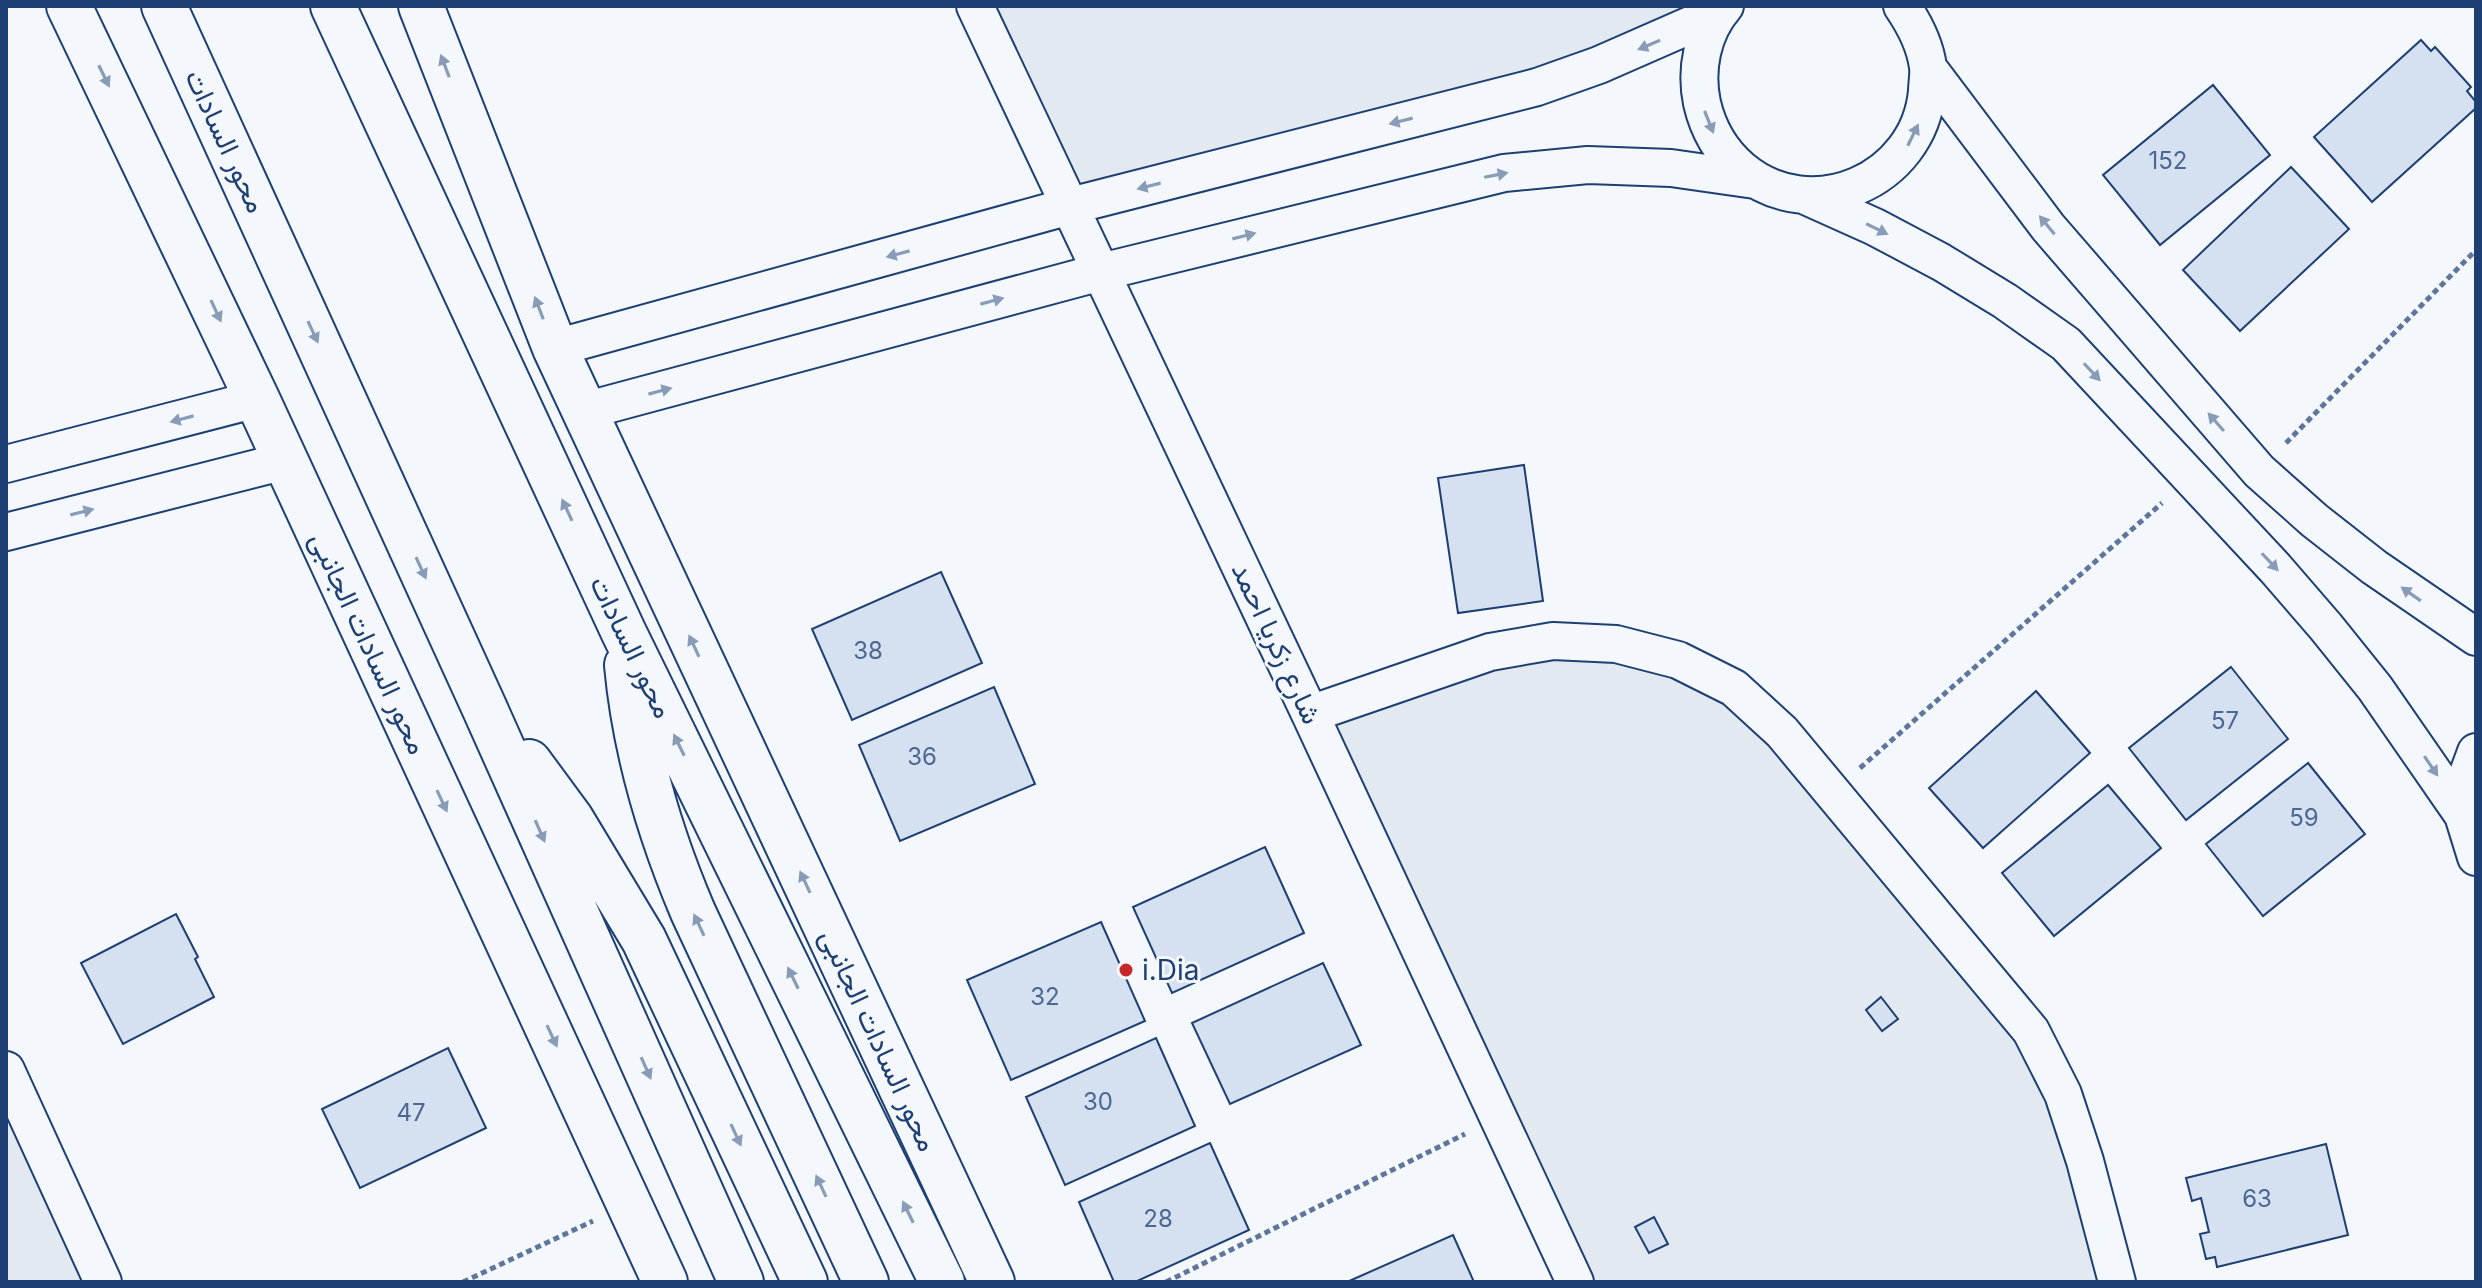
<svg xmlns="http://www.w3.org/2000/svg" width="2482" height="1288" viewBox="0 0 2482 1288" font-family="Inter,Vazirmatn,sans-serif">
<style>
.green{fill:#e3e9f0;stroke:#687fa3;stroke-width:2}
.building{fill:#d5e0f0;stroke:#1d3f73;stroke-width:2}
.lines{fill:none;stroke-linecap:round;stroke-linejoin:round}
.minor-casing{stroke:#1d3f73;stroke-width:40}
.tertiary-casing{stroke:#1d3f73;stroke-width:48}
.primary-casing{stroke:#1d3f73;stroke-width:48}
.path{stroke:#5e769c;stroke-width:5;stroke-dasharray:6 4;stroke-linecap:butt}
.minor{stroke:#f4f7fb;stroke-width:36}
.tertiary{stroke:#f4f7fb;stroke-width:44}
.primary{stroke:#f4f7fb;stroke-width:44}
.oneway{fill:#889bb7}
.poi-dot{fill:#c62828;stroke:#f4f7fb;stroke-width:3}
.labels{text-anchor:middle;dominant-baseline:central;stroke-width:6;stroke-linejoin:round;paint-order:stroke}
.number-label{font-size:24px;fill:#4b6792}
.street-label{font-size:28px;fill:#1d3f73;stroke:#f4f7fb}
.poi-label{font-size:28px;fill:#1d3f73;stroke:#f4f7fb;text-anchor:start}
</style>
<rect width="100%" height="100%" fill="#f4f7fb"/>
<path class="green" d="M 975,6 L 1726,6 L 1659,40 L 1070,206 Z
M 1553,641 L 1734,688 L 2031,1031 L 2117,1282 L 1575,1282 L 1310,714 Z
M 6,1070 L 103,1282 L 6,1282 Z"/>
<path class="building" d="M 2421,40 L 2431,51 L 2435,47 L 2471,87 L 2467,91 L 2476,102 L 2476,108 L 2372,202 L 2314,137 Z
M 2213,85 L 2270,155 L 2160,245 L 2103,175 Z
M 2291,167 L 2349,229 L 2240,331 L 2183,270 Z
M 1524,465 L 1543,601 L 1458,613 L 1438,478 Z
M 941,572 L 982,663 L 852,720 L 812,629 Z
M 2231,667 L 2288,739 L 2186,820 L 2129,748 Z
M 994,687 L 1035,784 L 900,841 L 859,745 Z
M 2036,691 L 2090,753 L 1983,848 L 1929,788 Z
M 2308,763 L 2365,834 L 2263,916 L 2206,844 Z
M 2108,785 L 2161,848 L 2054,936 L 2002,873 Z
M 1265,847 L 1304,933 L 1172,993 L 1133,907 Z
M 176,914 L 198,957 L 195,959 L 214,997 L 123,1044 L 81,963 Z
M 1101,922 L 1145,1021 L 1011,1080 L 967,980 Z
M 1323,963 L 1361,1045 L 1230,1104 L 1192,1023 Z
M 1881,997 L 1898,1019 L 1882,1031 L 1866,1010 Z
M 1156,1038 L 1195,1126 L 1065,1185 L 1026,1097 Z
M 448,1048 L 486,1128 L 360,1188 L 322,1109 Z
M 1210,1143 L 1249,1230 L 1135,1282 L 1114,1282 L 1079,1202 Z
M 2326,1144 L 2348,1235 L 2217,1267 L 2215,1257 L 2206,1259 L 2200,1234 L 2209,1232 L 2201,1198 L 2192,1201 L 2186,1178 Z
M 1654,1217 L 1668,1244 L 1649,1253 L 1635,1227 Z
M 1453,1235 L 1474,1282 L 1347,1282 Z"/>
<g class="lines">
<defs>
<path id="minor" d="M 975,6 L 1310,714 L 1575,1282
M 1725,6 C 1702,32 1695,70 1702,103 C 1708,129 1720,151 1741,169 C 1811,228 1919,181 1927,91 C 1927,83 1929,75 1928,67 C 1925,44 1915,25 1902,6
M 1929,69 L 2048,227 L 2259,471 L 2314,520 L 2374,567 L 2476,637
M 1806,196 L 1875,227 L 1941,262 L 2005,301 L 2066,344 L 2275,568 L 2326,627 L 2375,688 L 2463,815
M 555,348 L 1070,206 L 1537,87 L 1599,65 L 1720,12
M 584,411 L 1101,272 L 1504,173 L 1588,165 L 1671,168 L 1755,180
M 6,464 L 257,399
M 6,532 L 285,461
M 1310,714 L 1490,652 L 1553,641 L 1616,644 L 1678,660 L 1734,688 L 1782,732 L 2031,1031 L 2063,1094 L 2085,1161 L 2117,1282
M 2476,752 L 2466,779 L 2463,815 L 2476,857
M 6,1070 L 103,1282"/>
<path id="tertiary" d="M 69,6 L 257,399 L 665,1282
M 421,6 L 555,348 L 992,1282"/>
<path id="primary" d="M 164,6 L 484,707 L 741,1282
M 333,6 L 624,633 L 942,1282
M 627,665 C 635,752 659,832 693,912 L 866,1282
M 529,762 L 571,819 L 644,940 L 805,1282"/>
</defs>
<use href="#minor" class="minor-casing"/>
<use href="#tertiary" class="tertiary-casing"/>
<use href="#primary" class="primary-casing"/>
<path class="path" d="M 2286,443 L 2476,250
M 1860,768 L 2162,503
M 463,1282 L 593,1221
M 1166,1282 L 1465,1134"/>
<use href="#minor" class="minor"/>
<use href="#tertiary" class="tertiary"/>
<use href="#primary" class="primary"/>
</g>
<defs><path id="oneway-solid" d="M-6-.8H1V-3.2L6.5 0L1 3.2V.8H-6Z" transform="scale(2)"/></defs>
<g class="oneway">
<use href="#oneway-solid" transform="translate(1649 45) rotate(157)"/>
<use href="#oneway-solid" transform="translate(445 66) rotate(-111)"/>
<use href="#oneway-solid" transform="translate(104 76) rotate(64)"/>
<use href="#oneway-solid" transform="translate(1401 121) rotate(166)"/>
<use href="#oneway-solid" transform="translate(1709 122) rotate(68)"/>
<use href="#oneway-solid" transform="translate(1913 135) rotate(-64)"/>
<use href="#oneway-solid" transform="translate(1496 175) rotate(-11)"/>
<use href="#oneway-solid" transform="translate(1149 186) rotate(166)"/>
<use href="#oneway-solid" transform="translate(2047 225) rotate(-129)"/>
<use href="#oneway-solid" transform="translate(1877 229) rotate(26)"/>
<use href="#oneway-solid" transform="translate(1244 236) rotate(-14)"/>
<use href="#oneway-solid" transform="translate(898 254) rotate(165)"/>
<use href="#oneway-solid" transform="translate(992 301) rotate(-15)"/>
<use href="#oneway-solid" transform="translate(539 308) rotate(-111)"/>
<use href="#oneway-solid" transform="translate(216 311) rotate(65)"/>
<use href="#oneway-solid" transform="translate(313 332) rotate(65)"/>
<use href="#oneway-solid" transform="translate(2092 372) rotate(47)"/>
<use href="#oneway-solid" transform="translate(660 391) rotate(-15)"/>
<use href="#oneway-solid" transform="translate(182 419) rotate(165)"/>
<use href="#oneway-solid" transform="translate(2216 422) rotate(-131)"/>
<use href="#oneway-solid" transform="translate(567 510) rotate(-115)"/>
<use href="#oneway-solid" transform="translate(82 512) rotate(-14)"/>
<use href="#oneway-solid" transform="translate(2270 562) rotate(47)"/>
<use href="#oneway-solid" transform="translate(421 568) rotate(65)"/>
<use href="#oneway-solid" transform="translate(2411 594) rotate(-145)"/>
<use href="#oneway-solid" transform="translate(694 646) rotate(-115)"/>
<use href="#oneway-solid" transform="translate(679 745) rotate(-116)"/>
<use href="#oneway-solid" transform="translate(2431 766) rotate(56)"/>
<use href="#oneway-solid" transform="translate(442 801) rotate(65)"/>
<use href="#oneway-solid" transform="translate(540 831) rotate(66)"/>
<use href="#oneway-solid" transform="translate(805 882) rotate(-115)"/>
<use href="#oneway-solid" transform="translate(699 925) rotate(-115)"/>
<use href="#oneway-solid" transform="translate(793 978) rotate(-116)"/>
<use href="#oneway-solid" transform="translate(552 1036) rotate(65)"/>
<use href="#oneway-solid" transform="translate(646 1068) rotate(66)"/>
<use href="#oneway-solid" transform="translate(736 1135) rotate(65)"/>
<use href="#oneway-solid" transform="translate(821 1186) rotate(-115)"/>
<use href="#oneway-solid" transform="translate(908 1212) rotate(-116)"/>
</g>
<circle class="poi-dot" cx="1126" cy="970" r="8"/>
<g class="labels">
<g class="number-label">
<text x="2168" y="160">152</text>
<text x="868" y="650">38</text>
<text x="2225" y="720">57</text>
<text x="922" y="756">36</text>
<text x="2304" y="817">59</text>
<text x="1045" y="996">32</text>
<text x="1098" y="1101">30</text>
<text x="411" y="1112">47</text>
<text x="2257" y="1198">63</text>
<text x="1158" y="1218">28</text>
</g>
<g class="street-label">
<text transform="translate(226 141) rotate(65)">محور السادات</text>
<text transform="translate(369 643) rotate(65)">محور السادات الجانبى</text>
<text transform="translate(1277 643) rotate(65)">شارع زكريا احمد</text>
<text transform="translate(632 647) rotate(64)">محور السادات</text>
<text transform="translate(879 1040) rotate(65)">محور السادات الجانبى</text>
</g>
<g class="poi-label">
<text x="1142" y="970">i.Dia</text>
</g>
</g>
<rect width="2482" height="1288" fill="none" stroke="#1d3f73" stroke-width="16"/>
</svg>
